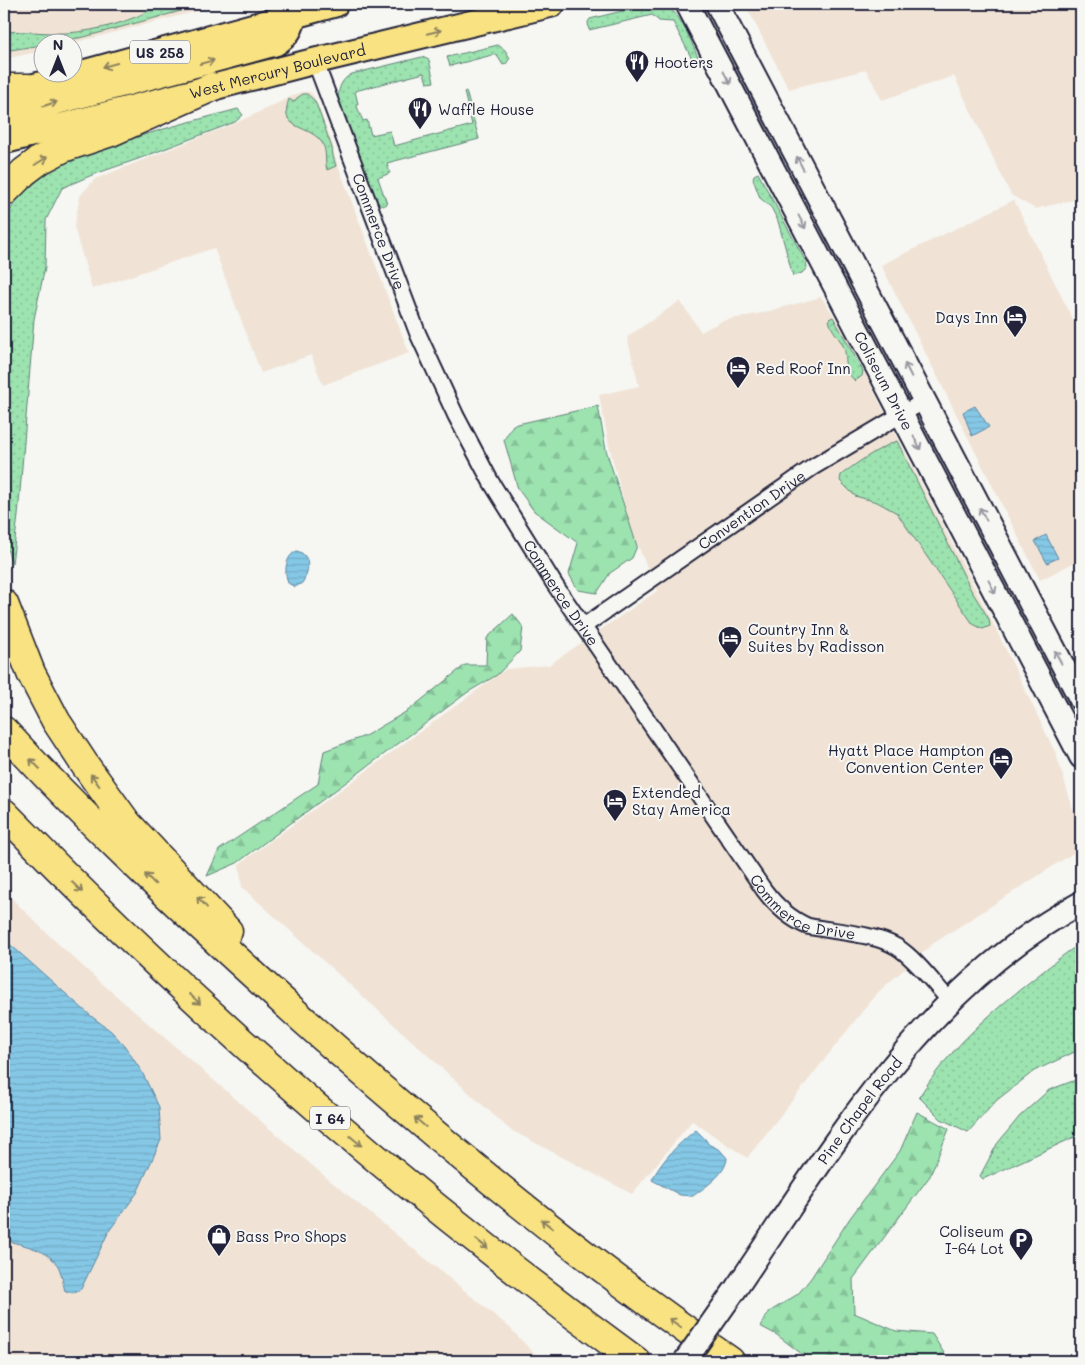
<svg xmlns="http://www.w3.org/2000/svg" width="1085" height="1365" viewBox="0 0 1085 1365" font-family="Mali,sans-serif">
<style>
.built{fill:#f0e3d5}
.grass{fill:url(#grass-dots);stroke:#5f8276}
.forest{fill:url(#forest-firs);stroke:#5f8276}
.water{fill:url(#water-rules);stroke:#5d86a2}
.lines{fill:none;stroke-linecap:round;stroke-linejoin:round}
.street-casing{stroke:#22223b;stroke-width:19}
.secondary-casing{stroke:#22223b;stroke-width:26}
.primary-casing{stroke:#22223b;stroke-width:29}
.highway-casing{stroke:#22223b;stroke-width:31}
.street{stroke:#f6f6f2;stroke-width:15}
.secondary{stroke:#f6f6f2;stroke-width:22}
.primary{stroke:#f8e281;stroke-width:25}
.highway{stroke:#f8e281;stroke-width:28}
.secondary-bridge-casing{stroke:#22223b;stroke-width:26;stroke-linecap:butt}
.secondary-bridge{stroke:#f6f6f2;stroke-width:22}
.oneway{stroke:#8d825e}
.oneway2{stroke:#9797a0}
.labels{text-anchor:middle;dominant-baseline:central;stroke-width:4;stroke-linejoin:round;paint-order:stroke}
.shield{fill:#f6f6f2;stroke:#626272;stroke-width:1}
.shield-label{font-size:14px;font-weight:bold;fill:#22223b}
.poi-label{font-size:15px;fill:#22223b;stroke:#f6f6f2;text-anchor:start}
.street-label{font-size:15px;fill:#22223b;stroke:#f6f6f2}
</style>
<defs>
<pattern id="grass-dots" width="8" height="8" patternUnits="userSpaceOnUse" patternTransform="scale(1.25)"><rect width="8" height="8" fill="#9ce3b0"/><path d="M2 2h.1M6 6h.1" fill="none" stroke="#86c298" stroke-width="1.8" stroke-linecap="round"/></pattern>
<pattern id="forest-firs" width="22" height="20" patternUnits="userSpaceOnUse" patternTransform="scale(1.25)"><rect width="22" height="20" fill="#9ce3b0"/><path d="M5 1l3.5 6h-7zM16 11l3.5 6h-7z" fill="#86c298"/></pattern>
<pattern id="water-rules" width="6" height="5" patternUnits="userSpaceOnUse" patternTransform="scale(1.25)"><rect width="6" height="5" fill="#85c8e6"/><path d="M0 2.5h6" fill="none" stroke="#73acc6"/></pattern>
</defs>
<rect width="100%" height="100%" fill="#f6f6f2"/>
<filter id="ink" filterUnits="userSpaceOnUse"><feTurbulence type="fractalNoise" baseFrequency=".02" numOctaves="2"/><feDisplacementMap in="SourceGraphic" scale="10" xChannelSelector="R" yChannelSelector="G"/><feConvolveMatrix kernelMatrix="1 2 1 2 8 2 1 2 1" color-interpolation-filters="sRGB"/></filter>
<g filter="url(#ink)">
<path class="built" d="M 4,4 L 225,4 L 73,43 L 42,42 L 42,51 L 4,59 Z
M 745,4 L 1081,4 L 1081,198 L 1035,209 L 1011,195 L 954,76 L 882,100 L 866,70 L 789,89 Z
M 301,92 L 310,92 L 315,98 L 333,145 L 334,154 L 337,163 L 409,353 L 323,385 L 311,355 L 261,373 L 214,248 L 92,289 L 74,227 L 80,196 L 95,179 L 238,122 Z
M 1014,200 L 1081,336 L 1081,559 L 1040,580 L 881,265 Z
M 821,297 L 833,314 L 845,335 L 991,619 L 1056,754 L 1081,835 L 1081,848 L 934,943 L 876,994 L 747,1158 L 692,1121 L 632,1194 L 509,1129 L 242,887 L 239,864 L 506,669 L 549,665 L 657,591 L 631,529 L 610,450 L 599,395 L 639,386 L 627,337 L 680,301 L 701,332 L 722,321 L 762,313 Z
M 4,891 L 54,940 L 98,980 L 322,1174 L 509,1327 L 541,1361 L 4,1361 Z"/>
<path class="grass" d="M 162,4 L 207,4 L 84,37 L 56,42 L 42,42 L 42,45 L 4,51 L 4,32 C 24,30 45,34 66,33 C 99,31 133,21 162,4 Z
M 650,4 C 653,4 658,3 662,4 C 681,10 692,45 700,62 L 699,64 L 692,59 L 673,22 L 659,21 L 652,15 L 589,30 L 588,22 L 590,19 Z
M 498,45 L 505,50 L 510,58 L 506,64 L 503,65 L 496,54 L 450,66 L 447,57 Z
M 422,57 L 429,60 L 434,82 L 427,83 L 424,73 L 355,91 L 358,104 L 356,104 L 363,121 L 367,120 L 371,135 L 390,131 L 394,146 L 472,125 L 464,92 L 466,91 L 479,139 L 387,163 L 390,173 L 378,178 L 387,204 L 383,206 L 379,204 L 376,200 L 338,98 C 339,86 342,79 352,74 Z
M 303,94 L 307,94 L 314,100 L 317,106 L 332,148 L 333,156 L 336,166 L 327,170 C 324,159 328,149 320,140 C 306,124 278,130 289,99 L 294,102 L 297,98 Z
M 238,109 L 243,115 L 235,122 L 138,159 L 92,175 L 62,188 L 46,220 L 45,267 L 34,319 L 18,516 L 12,563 L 4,540 L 4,221 L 17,199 L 49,170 L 93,150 L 174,126 Z
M 758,173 L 806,262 L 807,268 L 802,273 L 793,276 L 778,221 L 771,207 L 760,198 L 753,179 L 754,175 Z
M 833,317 L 863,371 L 862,376 L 855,381 C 842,368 848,360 844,348 C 840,337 830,330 829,319 Z
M 897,441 L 971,590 L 989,619 L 990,626 L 983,629 L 973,624 L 897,513 L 877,502 L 855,496 L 840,481 L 841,475 C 858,462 877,449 897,441 Z
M 1081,944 L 1081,1049 L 1034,1071 L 997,1100 L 968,1132 L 941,1119 L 919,1097 C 950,1047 995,1009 1041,973 C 1054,963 1067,951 1081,944 Z
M 1081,1078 L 1081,1134 L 983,1179 L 980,1176 L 997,1144 L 1020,1116 L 1049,1090 Z"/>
<path class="forest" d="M 598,406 L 606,450 L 637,546 L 632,558 L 610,573 L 597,593 L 578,590 L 569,574 L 578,543 L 534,511 L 518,489 L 504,440 L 513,425 Z
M 513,614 L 523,627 L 520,651 L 497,675 L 468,692 L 237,863 L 207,876 L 219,850 L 318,784 L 324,751 L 365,736 L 409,710 L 465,665 L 486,665 L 487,638 Z
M 917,1112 L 949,1129 L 930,1176 L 853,1279 L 854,1313 L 896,1331 L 932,1334 L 949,1361 L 811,1361 L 777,1335 L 760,1326 L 769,1312 L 798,1294 L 811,1278 L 850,1218 L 900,1151 Z"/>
<path class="water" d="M 975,406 L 989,427 L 972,436 L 963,412 Z
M 1046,535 L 1058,558 L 1047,563 L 1035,541 Z
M 297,551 C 312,555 309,573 302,583 L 295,587 L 288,583 C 284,572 285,556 297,551 Z
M 4,939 L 91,1016 L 111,1031 L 124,1045 L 142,1072 L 159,1107 L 161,1140 L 137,1193 L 109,1231 L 81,1289 L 73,1293 L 65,1291 C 63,1284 62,1275 59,1268 C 50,1249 22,1245 4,1240 Z
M 696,1130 L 706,1140 L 708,1144 L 720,1150 L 727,1158 C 726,1174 705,1187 693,1196 L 680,1195 L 652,1180 C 661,1161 679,1143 696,1130 Z"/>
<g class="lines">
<defs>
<g id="street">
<path id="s1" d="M 315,61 L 418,334 L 456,416 L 491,482 L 555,585 L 764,890 C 776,906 789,918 807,926 C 835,932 873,933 897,947 C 915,958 936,986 951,1002"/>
<path id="s2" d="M 584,626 L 813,467 L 924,401"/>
</g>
<g id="secondary">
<path id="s3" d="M 687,4 L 1081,757"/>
<path d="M 717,4 L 1081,700"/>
<path id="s4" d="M 737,1287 C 833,1146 925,986 1081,903"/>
</g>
<g id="primary">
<path d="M 7,94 L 335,4"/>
<path d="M 4,120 L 59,101 L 275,43 C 285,37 292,28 293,16"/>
<path id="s5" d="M 4,141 L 315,61 L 552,4"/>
</g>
<path id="highway" d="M 4,88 L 28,88
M 4,192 L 24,172 L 40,160 L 63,148 L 111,132 L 212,87
M 4,604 L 31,673 L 56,721 L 85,765 L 127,823 L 228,931
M 4,731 C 87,821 177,905 267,987 C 414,1121 567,1248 730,1361
M 4,813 C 198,1013 411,1197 636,1361"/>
</defs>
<use href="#street" class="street-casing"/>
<use href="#secondary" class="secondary-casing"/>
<use href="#primary" class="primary-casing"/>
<use href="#highway" class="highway-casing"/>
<use href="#street" class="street"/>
<use href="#secondary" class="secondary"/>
<use href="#primary" class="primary"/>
<use href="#highway" class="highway"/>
<defs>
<path id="secondary-bridge" d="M 685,1361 L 737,1287"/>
</defs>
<use href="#secondary-bridge" class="secondary-bridge-casing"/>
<use href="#secondary-bridge" class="secondary-bridge"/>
</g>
<defs><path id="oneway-shaft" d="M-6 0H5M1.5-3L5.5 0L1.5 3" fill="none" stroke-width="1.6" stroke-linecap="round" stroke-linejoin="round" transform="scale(1.25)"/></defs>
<g class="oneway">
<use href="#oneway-shaft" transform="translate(434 32) rotate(-14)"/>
<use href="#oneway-shaft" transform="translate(207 62) rotate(-15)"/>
<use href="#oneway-shaft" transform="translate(110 65) rotate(165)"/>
<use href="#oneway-shaft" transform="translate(50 104) rotate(-18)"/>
<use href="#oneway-shaft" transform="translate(41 161) rotate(-32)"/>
<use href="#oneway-shaft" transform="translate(35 764) rotate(-135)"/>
<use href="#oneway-shaft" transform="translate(95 780) rotate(-126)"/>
<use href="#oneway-shaft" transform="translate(150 879) rotate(-135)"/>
<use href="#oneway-shaft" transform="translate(77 887) rotate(44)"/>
<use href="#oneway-shaft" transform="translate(202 902) rotate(-132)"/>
<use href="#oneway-shaft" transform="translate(195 999) rotate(43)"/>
<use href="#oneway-shaft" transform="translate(420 1122) rotate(-139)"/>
<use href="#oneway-shaft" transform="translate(356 1141) rotate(40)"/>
<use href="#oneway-shaft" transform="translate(547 1224) rotate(-142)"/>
<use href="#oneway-shaft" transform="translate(482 1244) rotate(38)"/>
<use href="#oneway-shaft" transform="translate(675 1323) rotate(-145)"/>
</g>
<g class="oneway2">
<use href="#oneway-shaft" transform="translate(727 78) rotate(62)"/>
<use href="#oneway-shaft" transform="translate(800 163) rotate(-117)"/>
<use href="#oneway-shaft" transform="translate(802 222) rotate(62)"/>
<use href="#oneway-shaft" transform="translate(908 370) rotate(-117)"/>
<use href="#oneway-shaft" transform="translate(917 443) rotate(62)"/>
<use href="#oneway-shaft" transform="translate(983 514) rotate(-118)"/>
<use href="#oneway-shaft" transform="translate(992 587) rotate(62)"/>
<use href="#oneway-shaft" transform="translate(1058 657) rotate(-118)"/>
</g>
</g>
<defs>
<symbol id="restaurant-pin" viewBox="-11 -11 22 30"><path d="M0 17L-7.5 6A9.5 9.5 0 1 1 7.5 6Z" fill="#22223b" stroke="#f6f6f2"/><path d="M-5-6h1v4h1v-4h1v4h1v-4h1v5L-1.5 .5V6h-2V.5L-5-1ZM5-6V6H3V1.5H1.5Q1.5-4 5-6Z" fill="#fff"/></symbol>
<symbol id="hotel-pin" viewBox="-11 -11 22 30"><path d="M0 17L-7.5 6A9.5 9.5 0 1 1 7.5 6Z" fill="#22223b" stroke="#f6f6f2"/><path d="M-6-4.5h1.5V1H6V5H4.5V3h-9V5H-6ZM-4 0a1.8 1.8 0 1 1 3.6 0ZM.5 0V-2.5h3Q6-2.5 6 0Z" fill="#fff"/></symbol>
<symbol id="shop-pin" viewBox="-11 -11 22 30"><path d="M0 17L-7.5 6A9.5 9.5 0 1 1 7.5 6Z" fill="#22223b" stroke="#f6f6f2"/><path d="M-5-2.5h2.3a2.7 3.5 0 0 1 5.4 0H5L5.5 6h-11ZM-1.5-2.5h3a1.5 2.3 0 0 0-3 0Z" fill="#fff"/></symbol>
<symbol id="parking-pin" viewBox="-11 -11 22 30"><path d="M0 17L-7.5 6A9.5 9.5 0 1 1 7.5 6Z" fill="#22223b" stroke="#f6f6f2"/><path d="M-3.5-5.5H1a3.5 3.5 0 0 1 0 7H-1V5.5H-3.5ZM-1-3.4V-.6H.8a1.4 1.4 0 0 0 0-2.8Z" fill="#fff"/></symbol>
</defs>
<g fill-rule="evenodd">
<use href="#restaurant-pin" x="623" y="48" width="28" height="38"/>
<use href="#restaurant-pin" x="406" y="95" width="28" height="38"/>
<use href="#hotel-pin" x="1001" y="303" width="28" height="38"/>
<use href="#hotel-pin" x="724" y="354" width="28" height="38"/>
<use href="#hotel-pin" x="716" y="624" width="28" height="38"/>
<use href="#hotel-pin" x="987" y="745" width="28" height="38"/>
<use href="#hotel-pin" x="601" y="787" width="28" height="38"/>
<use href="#shop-pin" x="205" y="1222" width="28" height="38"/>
<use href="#parking-pin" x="1007" y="1226" width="28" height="38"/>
</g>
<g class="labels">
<g class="shield">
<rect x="130" y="40.5" width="60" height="23" rx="4"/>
<rect x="310" y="1106.5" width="40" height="23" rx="4"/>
</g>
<g class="shield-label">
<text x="160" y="52">US 258</text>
<text x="330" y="1118">I 64</text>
</g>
<g class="poi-label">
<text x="654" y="62">Hooters</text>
<text x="438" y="109">Waffle House</text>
<text x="998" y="317" text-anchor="end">Days Inn</text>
<text x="756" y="368">Red Roof Inn</text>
<text x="748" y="629">Country Inn &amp;<tspan x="748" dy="17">Suites by Radisson</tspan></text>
<text x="984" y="750" text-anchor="end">Hyatt Place Hampton<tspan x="984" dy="17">Convention Center</tspan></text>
<text x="632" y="792">Extended<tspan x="632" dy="17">Stay America</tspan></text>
<text x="1004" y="1231" text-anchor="end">Coliseum<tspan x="1004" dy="17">I-64 Lot</tspan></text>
<text x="236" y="1236">Bass Pro Shops</text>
</g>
<g class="street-label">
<text stroke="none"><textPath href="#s5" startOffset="282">West Mercury Boulevard</textPath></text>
<text stroke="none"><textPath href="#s1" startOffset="182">Commerce Drive</textPath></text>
<text stroke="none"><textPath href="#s3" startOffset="425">Coliseum Drive</textPath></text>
<text stroke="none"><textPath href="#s2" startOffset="204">Convention Drive</textPath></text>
<text stroke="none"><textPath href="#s1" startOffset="588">Commerce Drive</textPath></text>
<text stroke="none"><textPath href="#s1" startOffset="992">Commerce Drive</textPath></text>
<text stroke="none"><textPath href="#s4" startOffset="215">Pine Chapel Road</textPath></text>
</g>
</g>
<rect width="1085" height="1365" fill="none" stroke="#f6f6f2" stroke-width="20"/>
<rect x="10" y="10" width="1065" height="1345" fill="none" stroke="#22223b" stroke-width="2" filter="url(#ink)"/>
<g transform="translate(58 58)"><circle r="24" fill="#f6f6f2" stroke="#a1a1a9"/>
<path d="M0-4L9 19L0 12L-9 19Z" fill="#22223b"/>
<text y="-8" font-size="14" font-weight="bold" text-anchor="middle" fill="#22223b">N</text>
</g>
</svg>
